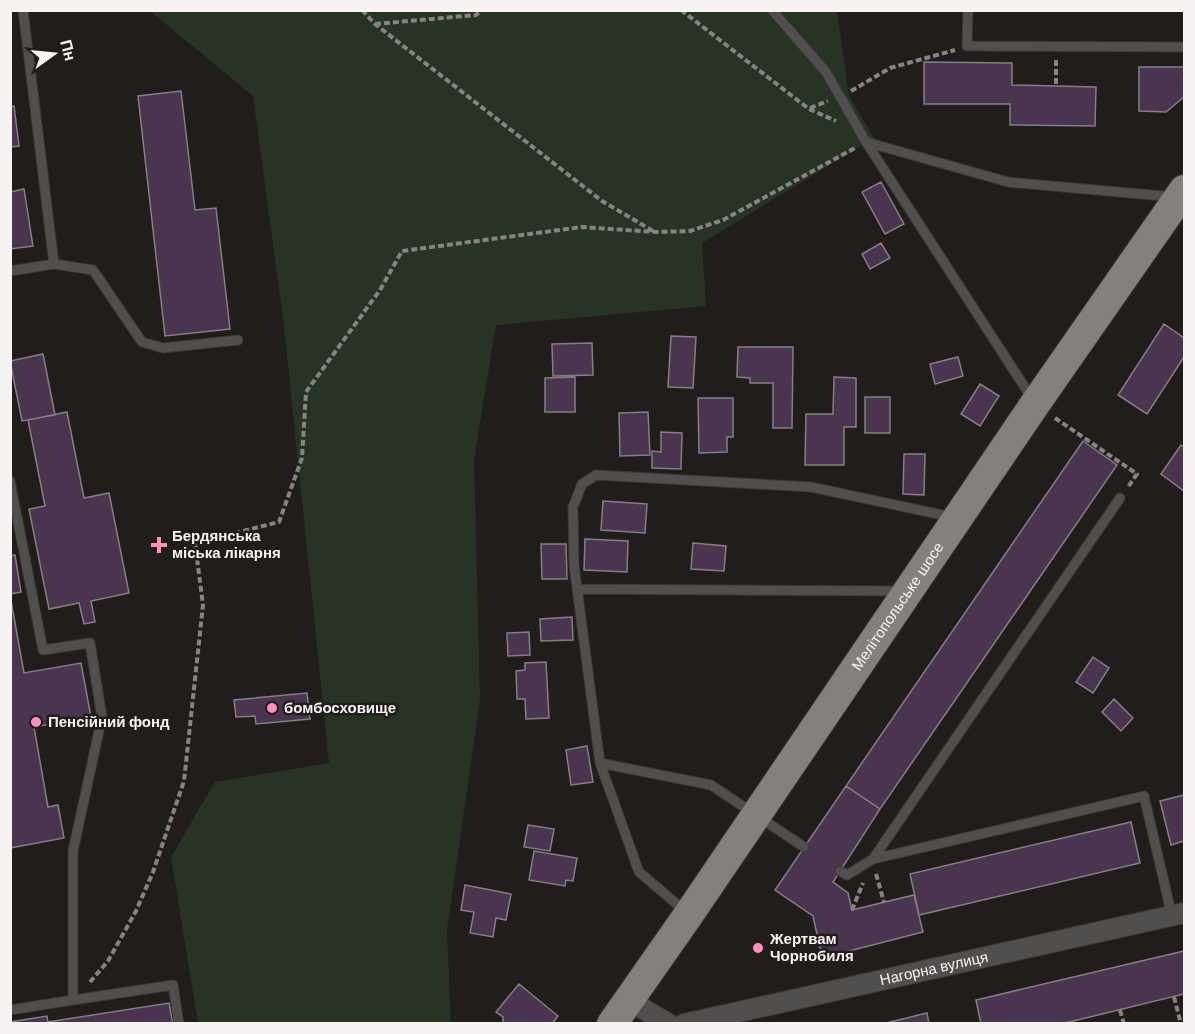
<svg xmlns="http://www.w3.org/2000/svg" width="1195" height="1034" viewBox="0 0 1195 1034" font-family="'DM Sans',sans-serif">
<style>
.green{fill:#273423}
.building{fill:#4a3450;stroke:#838084;stroke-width:1.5}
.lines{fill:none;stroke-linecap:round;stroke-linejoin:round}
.service-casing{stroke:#3b3735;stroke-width:11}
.minor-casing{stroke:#3b3735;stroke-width:22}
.primary-casing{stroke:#3b3735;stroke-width:32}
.path{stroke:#868381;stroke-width:4;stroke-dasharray:6 3;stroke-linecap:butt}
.service{stroke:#514f4e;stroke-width:9}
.minor{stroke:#514f4e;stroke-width:20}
.primary{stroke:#85807e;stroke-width:30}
.poi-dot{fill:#fe8ebc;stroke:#211d1b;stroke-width:2}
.labels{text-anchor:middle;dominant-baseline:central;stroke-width:5;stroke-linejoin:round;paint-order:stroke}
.poi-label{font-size:15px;font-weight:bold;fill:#f6f3f2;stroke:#211d1b;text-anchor:start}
.street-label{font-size:15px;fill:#f6f3f2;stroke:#211d1b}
</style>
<rect width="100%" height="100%" fill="#211d1b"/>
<path class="green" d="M 150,11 L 837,11 L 849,96 L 874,138 L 702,243 L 706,306 L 496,325 L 474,460 L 480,699 L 447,930 L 451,1023 L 198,1023 L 171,857 L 215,782 L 329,763 L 284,326 L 253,96 Z"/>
<path class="building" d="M 924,62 L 1012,63 L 1012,85 L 1096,87 L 1095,126 L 1010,125 L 1010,104 L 924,104 Z
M 1139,67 L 1184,67 L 1184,97 L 1166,112 L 1139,111 Z
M 181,91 L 195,210 L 216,208 L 230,329 L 165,336 L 138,96 Z
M 14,106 L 19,146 L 10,147 L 10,107 Z
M 881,182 L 904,224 L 885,234 L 862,192 Z
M 24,189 L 33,246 L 10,249 L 10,192 Z
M 881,243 L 890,258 L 870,269 L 862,254 Z
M 1164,324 L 1184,338 L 1184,357 L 1147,414 L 1118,395 Z
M 671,336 L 696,337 L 693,388 L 668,387 Z
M 592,343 L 593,375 L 553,376 L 552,344 Z
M 738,347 L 793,347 L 792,428 L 773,428 L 773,383 L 750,383 L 750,378 L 737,377 Z
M 43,354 L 55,415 L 22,421 L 10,361 Z
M 958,357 L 963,376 L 935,384 L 930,364 Z
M 575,377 L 575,412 L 545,412 L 545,378 Z
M 834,377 L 856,378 L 856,427 L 844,427 L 844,465 L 805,465 L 806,414 L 833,414 Z
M 980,384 L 999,396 L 980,426 L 961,414 Z
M 865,397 L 890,397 L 890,433 L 865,433 Z
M 698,398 L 733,398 L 733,437 L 727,437 L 727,452 L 699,453 Z
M 67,412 L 84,498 L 109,493 L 129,593 L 91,601 L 95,622 L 84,624 L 79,603 L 49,609 L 29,509 L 45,506 L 28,420 Z
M 648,412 L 650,455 L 620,456 L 619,413 Z
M 661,432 L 682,433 L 681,469 L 652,468 L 652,451 L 661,452 Z
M 1083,441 L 1117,465 L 880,809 L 846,786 Z
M 1181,445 L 1184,447 L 1184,491 L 1161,474 Z
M 904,454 L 925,454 L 924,495 L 903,494 Z
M 603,501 L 647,504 L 645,533 L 601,530 Z
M 585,539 L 628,541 L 627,572 L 584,570 Z
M 693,543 L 726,546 L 724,571 L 691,569 Z
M 541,544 L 566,544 L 567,579 L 542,579 Z
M 15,555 L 21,592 L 10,594 L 10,556 Z
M 10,595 L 24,673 L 81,663 L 91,717 L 34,727 L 48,807 L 58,805 L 64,838 L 10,848 Z
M 572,617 L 573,640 L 541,641 L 540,619 Z
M 529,632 L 530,655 L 508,656 L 507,633 Z
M 1093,657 L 1109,668 L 1093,693 L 1076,682 Z
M 546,662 L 549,718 L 526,719 L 525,699 L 517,699 L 516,671 L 525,670 L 525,663 Z
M 307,693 L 310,719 L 256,724 L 255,716 L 236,717 L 234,700 Z
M 1114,699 L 1133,718 L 1121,731 L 1102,712 Z
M 587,746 L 593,782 L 571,785 L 566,750 Z
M 846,786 L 880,809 L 833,882 L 848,893 L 852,910 L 914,895 L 923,932 L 822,958 L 813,916 L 775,890 Z
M 1184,795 L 1184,841 L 1171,845 L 1160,801 Z
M 1131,822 L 1140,863 L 919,915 L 910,874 Z
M 528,825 L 554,829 L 550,851 L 524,847 Z
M 534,851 L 577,858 L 573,881 L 566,880 L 565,886 L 529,880 Z
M 465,885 L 511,894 L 506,920 L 496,918 L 493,937 L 470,933 L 474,912 L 461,910 Z
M 1184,951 L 1184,994 L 1061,1024 L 981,1024 L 976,1000 Z
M 519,984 L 558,1016 L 552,1024 L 503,1024 L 503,1017 L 496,1012 Z
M 169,1003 L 173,1024 L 48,1024 L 48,1022 Z
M 927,1013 L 929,1024 L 882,1024 Z
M 47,1016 L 48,1024 L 10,1024 L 10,1022 Z"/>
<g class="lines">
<defs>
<path id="service" d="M 772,10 L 826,72 L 866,142 L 1008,182 L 1174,197
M 968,10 L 967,46 L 1184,47
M 866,142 L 1033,400
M 54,264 L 93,270 L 142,342 L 163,348 L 238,340
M 10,271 L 54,264 L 23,10
M 10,481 L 43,650 L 90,643 L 102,717 L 73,851 L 73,1000 L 10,1010
M 1120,498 L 873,859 L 1144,796 L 1172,916
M 577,589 L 901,591
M 600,763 L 711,785 L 804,847
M 840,871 L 847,875 L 873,859
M 685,911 L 639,872 L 600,763 L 574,565 L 573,507 L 582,484 L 596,475 L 811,487 L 952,517
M 73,1000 L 173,985 L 179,1024"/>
<g id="minor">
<path d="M 628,1000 L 669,1024"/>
<path id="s1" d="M 684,1024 L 1184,913"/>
</g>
<g id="primary">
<path id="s2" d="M 612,1024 L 689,914 L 1035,404 L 1184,190"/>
</g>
</defs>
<use href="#service" class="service-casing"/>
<use href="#minor" class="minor-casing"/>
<use href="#primary" class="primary-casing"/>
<path class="path" d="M 362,10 L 375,24 L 602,201 L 653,231
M 681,10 L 809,109 L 836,121
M 375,24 L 476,15 L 482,10
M 1056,60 L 1056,86
M 851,91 L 890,68 L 955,50
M 810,108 L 828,101
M 1055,418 L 1137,474 L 1128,487
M 876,874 L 884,902
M 852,910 L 863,883
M 90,982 L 108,961 L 136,911 L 153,872 L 184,781 L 203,605 L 195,543 L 279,522 L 302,458 L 306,392 L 380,290 L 402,251 L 582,227 L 655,232 L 690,231 L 723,220 L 855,148
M 1174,997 L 1181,1024
M 1120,1010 L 1124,1024
M 1066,1022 L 1067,1024"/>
<use href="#service" class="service"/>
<use href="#minor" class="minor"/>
<use href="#primary" class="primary"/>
</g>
<g class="poi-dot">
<path d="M156 536h6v6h6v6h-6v6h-6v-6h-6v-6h6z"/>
<circle cx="272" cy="708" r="6"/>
<circle cx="36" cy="722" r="6"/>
<circle cx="758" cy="948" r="6"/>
</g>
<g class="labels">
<g class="poi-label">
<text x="172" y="536">Бердянська<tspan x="172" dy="17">міська лікарня</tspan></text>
<text x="284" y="708">бомбосховище</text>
<text x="48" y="722">Пенсійний фонд</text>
<text x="770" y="939">Жертвам<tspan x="770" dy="17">Чорнобиля</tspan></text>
</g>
<g class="street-label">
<text stroke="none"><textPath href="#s2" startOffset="506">Мелітопольське шосе</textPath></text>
<text stroke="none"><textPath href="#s1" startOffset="256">Нагорна вулиця</textPath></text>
</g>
</g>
<rect width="1195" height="1034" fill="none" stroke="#f6f3f2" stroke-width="24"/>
<g transform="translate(54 54) rotate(75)" stroke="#211d1b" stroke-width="4.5" paint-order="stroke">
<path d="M0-4.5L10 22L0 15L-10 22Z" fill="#f6f3f2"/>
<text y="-9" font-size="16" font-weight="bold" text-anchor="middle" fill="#f6f3f2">Пн</text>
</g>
</svg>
